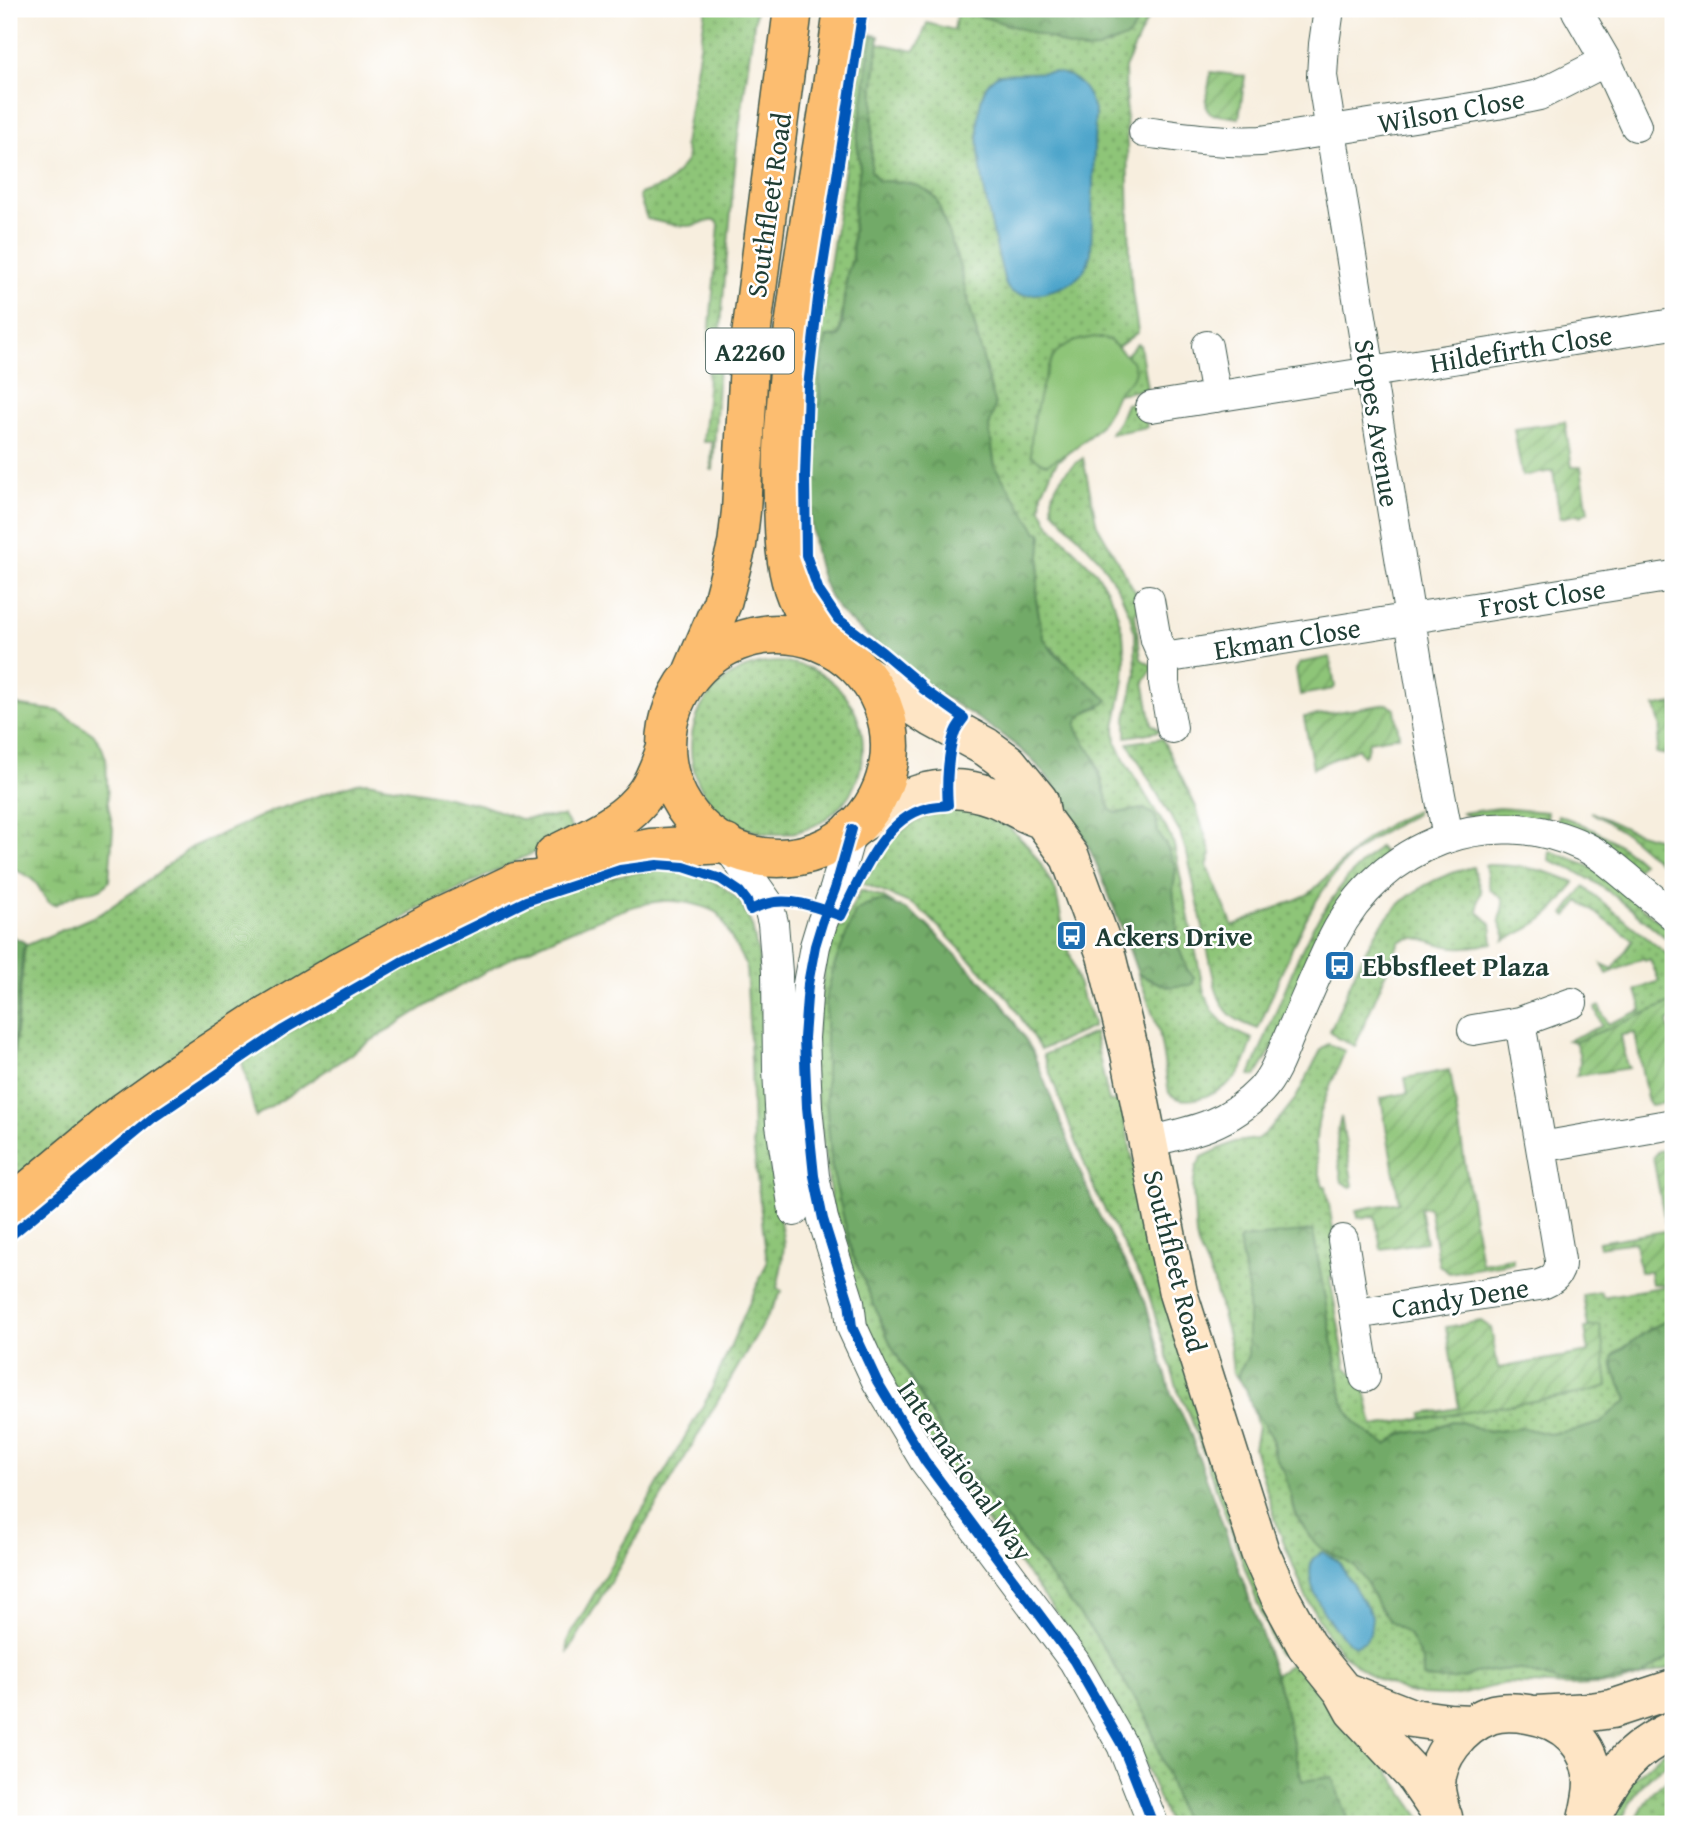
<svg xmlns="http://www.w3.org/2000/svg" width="1682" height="1833" viewBox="0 0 1682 1833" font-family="'Gentium Book Plus',serif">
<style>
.grass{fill:url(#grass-dots);stroke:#568156;stroke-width:2}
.forest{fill:url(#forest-crowns);stroke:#48744e;stroke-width:2}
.wetland{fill:url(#wetland-marsh);stroke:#568156;stroke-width:2}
.park{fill:#8ec578;stroke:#568156;stroke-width:2}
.garden{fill:url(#garden-furrows);stroke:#568156;stroke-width:2}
.water{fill:#4ea5cb;stroke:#367180;stroke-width:2}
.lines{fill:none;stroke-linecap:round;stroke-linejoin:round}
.street-casing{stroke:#3f584e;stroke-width:32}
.secondary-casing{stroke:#3f584e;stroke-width:41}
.primary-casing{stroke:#3f584e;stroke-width:41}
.street{stroke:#fff;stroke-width:30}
.secondary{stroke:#fee5c5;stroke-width:38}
.primary{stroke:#fcbd6f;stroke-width:38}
.cycleway-casing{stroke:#fff;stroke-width:15}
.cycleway{stroke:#0057b8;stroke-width:10}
.labels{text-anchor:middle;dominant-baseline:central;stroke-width:5;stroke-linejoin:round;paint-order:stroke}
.shield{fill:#fff;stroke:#627771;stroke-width:2}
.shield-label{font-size:26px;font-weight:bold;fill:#1f3d34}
.street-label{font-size:28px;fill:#1f3d34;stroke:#fff}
.poi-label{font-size:28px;font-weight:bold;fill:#1f3d34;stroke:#fff;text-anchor:start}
</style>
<defs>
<pattern id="grass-dots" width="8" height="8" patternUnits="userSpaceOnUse" patternTransform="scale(1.75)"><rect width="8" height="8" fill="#8ec578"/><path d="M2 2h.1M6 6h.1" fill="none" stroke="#73a163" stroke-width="1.8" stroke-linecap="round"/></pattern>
<pattern id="forest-crowns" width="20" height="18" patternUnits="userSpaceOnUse" patternTransform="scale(1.75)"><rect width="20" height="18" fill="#72aa68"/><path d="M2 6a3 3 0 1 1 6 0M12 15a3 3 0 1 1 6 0" fill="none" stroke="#5d8c56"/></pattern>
<pattern id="wetland-marsh" width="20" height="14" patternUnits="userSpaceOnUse" patternTransform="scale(1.75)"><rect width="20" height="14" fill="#8ec578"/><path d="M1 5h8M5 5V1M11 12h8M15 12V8" fill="none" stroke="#73a163"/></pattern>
<pattern id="garden-furrows" width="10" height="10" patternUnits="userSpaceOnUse" patternTransform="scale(1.75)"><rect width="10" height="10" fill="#8ec578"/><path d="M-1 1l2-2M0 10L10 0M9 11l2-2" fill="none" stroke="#73a163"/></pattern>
</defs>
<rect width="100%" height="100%" fill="#fff"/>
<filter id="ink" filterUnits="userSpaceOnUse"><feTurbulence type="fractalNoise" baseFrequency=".0143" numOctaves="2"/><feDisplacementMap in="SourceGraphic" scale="14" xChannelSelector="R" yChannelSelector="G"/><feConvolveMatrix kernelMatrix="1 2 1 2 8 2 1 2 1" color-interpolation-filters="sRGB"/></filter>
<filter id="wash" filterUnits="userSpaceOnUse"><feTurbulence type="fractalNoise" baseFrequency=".00686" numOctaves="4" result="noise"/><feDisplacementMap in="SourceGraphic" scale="28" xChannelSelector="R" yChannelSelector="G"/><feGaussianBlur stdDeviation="1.57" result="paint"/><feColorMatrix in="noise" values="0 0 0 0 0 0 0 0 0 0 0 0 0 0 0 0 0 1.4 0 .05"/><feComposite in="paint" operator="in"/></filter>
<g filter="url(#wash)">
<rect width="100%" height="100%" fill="#f7eede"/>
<path class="grass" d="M 706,9 L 756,9 L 737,144 L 722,312 L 713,470 L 711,470 L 712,442 L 703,442 L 707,399 L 709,337 L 719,225 L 717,221 C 705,219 699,226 688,226 C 674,226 660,222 647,219 L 639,196 L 640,194 L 665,185 L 671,180 L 686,161 L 687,153 L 684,145 Z
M 1139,9 L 1152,9 L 1125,68 L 1130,260 L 1132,291 L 1138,332 L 1118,347 L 1104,339 L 1087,338 L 1121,356 L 1126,355 L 1137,344 L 1140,345 L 1147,389 L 1117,394 C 1107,415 1102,425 1084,441 L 1082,437 L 1075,435 L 1078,446 L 1058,461 L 1053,468 L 1042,493 L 1041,508 L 1049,524 L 1097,573 L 1114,603 L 1123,634 L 1125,659 L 1124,680 L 1115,728 L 1116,742 L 1126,763 L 1166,828 L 1174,845 L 1204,992 C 1213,1018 1228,1030 1253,1039 C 1249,1050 1245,1066 1238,1075 C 1225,1091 1186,1110 1169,1093 L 1159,1031 L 1138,974 L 1167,987 L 1194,978 L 1187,969 L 1177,943 L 1177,924 L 1173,890 L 1176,868 L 1167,847 L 1158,833 L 1156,818 L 1152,813 L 1143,809 L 1115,813 L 1110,810 C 1105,792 1100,767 1091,751 C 1086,743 1074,733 1077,722 C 1080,713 1092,709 1100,707 L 1065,661 L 1047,644 L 1043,637 L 1036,600 L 1042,534 L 1037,533 L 995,467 L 989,427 L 995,406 L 959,264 L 937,200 C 924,183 899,181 879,181 L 871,171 L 874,86 L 878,43 L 914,51 L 919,45 L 927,23 L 954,30 L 957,12 L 984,17 L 1053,39 L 1070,47 L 1083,50 L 1135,27 Z
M 866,33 L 873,35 L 868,57 L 865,89 L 857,140 L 860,169 L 859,181 L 854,203 L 852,260 L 847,274 L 839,336 L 826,337 L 819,379 L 820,406 L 811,405 L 830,265 Z
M 1142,401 L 1147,427 L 1110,434 L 1119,421 L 1126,404 Z
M 1083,458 L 1097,525 L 1140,600 L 1141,605 L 1135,614 L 1141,659 L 1151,665 L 1152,670 L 1144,681 L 1152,724 L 1161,731 L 1126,737 L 1126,718 L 1136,675 L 1135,636 L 1130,615 L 1120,592 L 1099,559 L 1053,510 C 1048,488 1066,469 1083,458 Z
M691 748a86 86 0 1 1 172 0a86 86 0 1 1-172 0Z
M 1162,738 L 1196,807 L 1211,854 L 1207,866 L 1233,926 L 1309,894 L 1364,841 L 1390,823 L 1416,810 L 1416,814 C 1395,824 1375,836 1357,851 C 1307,894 1284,970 1258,1029 C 1234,1020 1224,1015 1216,989 L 1188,857 L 1180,833 L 1128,743 Z
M 367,782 L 443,796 L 482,805 L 520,819 L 564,816 L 572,829 L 545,847 L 416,910 L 22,1172 L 9,1171 L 9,1103 L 25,946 L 102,913 L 155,876 L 188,849 L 272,811 L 357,783 Z
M 1499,808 L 1547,812 L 1546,823 L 1475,818 L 1461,813 Z
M 948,810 L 961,810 L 981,815 L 1009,827 L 1027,845 L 1040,863 L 1056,892 L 1064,932 L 1081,993 L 1093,1021 L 1093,1027 L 1041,1050 L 1009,999 L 929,917 L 914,905 L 862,883 C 883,845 904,820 948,810 Z
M 1591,812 L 1629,830 L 1673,843 L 1673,874 L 1629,836 Z
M 1558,815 C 1590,826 1617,840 1642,863 L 1637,869 L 1556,824 Z
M 1379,847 L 1386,855 L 1256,1076 L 1250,1075 L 1299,955 L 1314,925 L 1346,879 Z
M 1550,851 L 1583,863 L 1601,874 L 1673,933 L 1673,944 C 1634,912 1599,877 1549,860 Z
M 1485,865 C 1517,864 1545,869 1574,882 C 1559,912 1534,928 1504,940 L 1506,937 L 1499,920 C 1503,903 1509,901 1490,890 Z
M 1473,867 L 1481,892 L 1478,901 L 1478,912 L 1491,924 L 1493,943 C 1478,946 1463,949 1448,946 C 1430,943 1416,932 1399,942 L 1355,1046 L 1337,1038 L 1330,1031 C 1364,953 1379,889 1473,867 Z
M 664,870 L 693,874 L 721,885 L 740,901 L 752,926 L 759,958 L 763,1001 L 763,1097 L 767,1146 L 784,1244 L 782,1264 L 777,1288 L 782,1291 L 677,1471 L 568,1652 L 567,1641 L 708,1397 L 767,1263 L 753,1143 L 751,1060 L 746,966 L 719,914 C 704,905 681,900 663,901 C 635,903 607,916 582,926 C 464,973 361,1048 256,1117 L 242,1062 C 304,1021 369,984 435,950 C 506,913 583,873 664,870 Z
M 1584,887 L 1673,959 L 1673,1002 L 1575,1042 L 1568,1040 L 1602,1026 L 1595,1008 L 1599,1006 L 1608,1024 L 1642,1010 L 1636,990 L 1659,981 L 1650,959 L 1645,961 L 1644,958 L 1607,974 L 1602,964 L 1613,969 L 1633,940 L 1579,901 L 1567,916 L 1564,914 Z
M 861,890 L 884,898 L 897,906 C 873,895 877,906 859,909 L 826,997 L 826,1099 L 832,1169 L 852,1253 L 891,1345 L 947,1442 L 1098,1639 L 1147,1718 L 1184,1824 L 1169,1824 L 1144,1762 L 1115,1703 L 1098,1673 L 1066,1626 L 935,1452 L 901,1398 L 869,1334 L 838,1248 L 812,1065 L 830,923 L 841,927 Z
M 1094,1033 L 1109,1102 L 1121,1101 L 1152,1258 L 1290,1648 L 1278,1654 L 1257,1602 L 1190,1416 L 1178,1391 L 1148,1292 L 1095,1191 L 1043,1055 Z
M 1328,1044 L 1345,1051 C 1334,1079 1316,1112 1316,1142 C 1316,1157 1319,1172 1323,1186 L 1326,1186 L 1339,1266 L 1330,1278 L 1346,1368 L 1356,1375 L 1364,1385 L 1373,1426 L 1567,1396 L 1608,1386 L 1600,1326 L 1588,1327 L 1583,1295 L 1601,1292 L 1602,1296 L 1607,1296 L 1673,1285 L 1673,1318 L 1651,1328 L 1614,1355 C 1608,1371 1623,1386 1628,1400 L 1612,1412 L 1601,1423 L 1576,1430 L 1549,1434 L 1523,1428 L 1488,1432 L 1461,1422 L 1452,1421 L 1430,1430 L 1401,1434 L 1388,1445 C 1366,1433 1353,1426 1343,1402 L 1313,1231 L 1240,1239 L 1241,1254 L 1248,1290 L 1248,1356 C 1244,1365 1238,1370 1239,1380 L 1233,1373 L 1230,1344 L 1213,1280 L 1198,1246 L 1196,1236 L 1193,1188 L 1196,1167 L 1202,1157 L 1234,1142 L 1257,1139 L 1265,1133 L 1280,1118 L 1296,1098 L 1322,1048 Z
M 1341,1117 L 1353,1186 L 1351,1187 L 1342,1182 C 1337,1155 1334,1143 1341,1117 Z
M 1252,1406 L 1272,1437 L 1272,1449 L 1275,1456 L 1284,1471 L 1296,1515 C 1303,1526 1311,1541 1322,1549 C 1332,1556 1346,1558 1355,1567 C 1368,1580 1373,1598 1384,1613 C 1390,1623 1394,1623 1404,1630 C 1419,1640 1423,1661 1423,1678 L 1449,1680 L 1466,1677 L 1475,1673 L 1510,1669 L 1521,1670 L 1558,1682 L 1601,1683 L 1639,1677 L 1673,1654 L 1673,1667 L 1617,1684 L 1572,1686 L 1506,1683 L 1464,1694 L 1448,1696 L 1422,1695 L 1403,1691 L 1371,1676 L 1342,1653 L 1329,1637 L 1306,1597 L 1278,1528 L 1254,1448 L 1258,1427 Z
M 1299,1659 L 1371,1746 L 1425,1824 L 1349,1824 L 1332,1777 L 1302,1781 L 1283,1701 L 1275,1675 Z
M 1673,1743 L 1673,1761 C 1644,1776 1633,1794 1620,1824 L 1606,1824 L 1619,1793 Z
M 1673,1776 L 1673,1824 L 1634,1824 C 1643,1804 1654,1787 1673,1776 Z"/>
<path class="forest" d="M 949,9 L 1139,9 L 1135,27 L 1128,37 L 1098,49 L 1083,50 L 1069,47 L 1053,39 L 984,17 Z
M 873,35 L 879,36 L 874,86 L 871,171 L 879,181 C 900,181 924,182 937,200 L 959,264 L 995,406 L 989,427 L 995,467 L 1037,532 L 1042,533 L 1036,600 L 1043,637 L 1053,652 L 1108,700 L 1104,704 L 1089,710 L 1079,718 L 1076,725 L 1078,731 L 1094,757 L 1110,810 L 1117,813 L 1143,809 L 1152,813 L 1156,818 L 1158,833 L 1167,847 L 1176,868 L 1173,890 L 1177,924 L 1177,943 L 1187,969 L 1194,978 L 1193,982 L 1191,985 L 1167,987 L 1138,974 C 1115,909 1084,816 1037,765 C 1007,734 969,714 934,690 C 914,676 895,659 876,643 C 862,631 844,619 834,603 C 802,555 810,461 811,405 L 820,405 L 819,378 L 826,337 L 839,337 L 842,325 L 847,274 L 852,260 L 854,203 L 860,169 L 857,140 L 865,89 L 868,57 Z
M 882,901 L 905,909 L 927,925 L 1001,1001 L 1032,1050 L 1095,1208 L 1145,1301 L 1171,1393 L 1188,1427 L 1258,1623 L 1283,1701 L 1302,1781 L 1332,1777 L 1349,1824 L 1184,1824 L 1147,1718 L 1098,1639 L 947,1442 L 891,1345 L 852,1253 L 832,1169 L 826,1099 L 826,998 L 834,966 L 855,912 C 861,908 875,901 882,901 Z
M 9,935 L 24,942 L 26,945 L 23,949 L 9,1103 Z
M 1313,1231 L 1343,1402 C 1352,1424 1367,1434 1387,1445 L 1401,1434 L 1430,1430 L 1452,1421 L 1461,1422 L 1488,1432 L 1523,1428 L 1549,1434 L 1576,1430 L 1601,1423 L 1612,1412 L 1628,1400 C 1624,1386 1608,1371 1614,1355 L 1651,1328 L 1673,1318 L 1673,1654 L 1671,1656 L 1639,1677 L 1602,1683 L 1558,1682 L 1521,1670 L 1510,1669 L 1475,1673 L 1466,1677 L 1449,1680 L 1423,1678 L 1423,1662 L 1409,1635 L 1390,1622 L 1377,1604 L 1368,1585 L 1355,1567 L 1343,1559 L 1322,1549 L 1313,1540 L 1299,1520 L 1295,1511 L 1284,1471 L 1275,1456 L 1272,1437 L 1252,1408 L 1246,1389 L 1238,1379 C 1237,1368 1245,1365 1248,1356 L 1248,1290 L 1239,1241 L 1242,1238 Z"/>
<path class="wetland" d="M 9,701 L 21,706 L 58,711 L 93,734 L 101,745 L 106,759 L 108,804 L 113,829 L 109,881 C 101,894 89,890 77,894 C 69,897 62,902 54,905 C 43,901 43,891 35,882 C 28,875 18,871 9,867 Z"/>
<path class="park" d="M 1095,337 L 1109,340 L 1132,361 L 1135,371 L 1132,379 L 1117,393 L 1110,410 L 1098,428 L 1074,449 L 1047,464 L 1043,463 L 1031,455 C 1029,434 1044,363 1059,350 C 1069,341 1083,339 1095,337 Z"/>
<path class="garden" d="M 1211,72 L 1245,76 L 1239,118 L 1212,114 L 1207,110 L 1206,100 Z
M 1565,422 L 1572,467 L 1581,467 L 1588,512 L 1580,516 L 1579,514 L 1560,518 L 1553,471 L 1522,476 L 1514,429 Z
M 1330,657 L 1335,687 L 1333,689 L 1300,695 L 1296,670 L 1300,663 Z
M 1387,704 L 1395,709 L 1399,736 L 1369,741 L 1366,754 L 1363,756 L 1358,748 L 1313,768 L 1304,717 Z
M 1673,704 L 1673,756 L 1656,753 L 1661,728 L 1655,706 Z
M 1673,1002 L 1673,1019 L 1668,1021 L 1673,1049 L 1673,1102 L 1651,1105 L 1647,1099 L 1635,1033 L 1621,1035 L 1626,1063 L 1629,1068 L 1576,1076 C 1582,1066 1580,1053 1575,1042 Z
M 1450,1070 L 1481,1263 L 1512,1258 L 1513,1263 L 1449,1273 L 1439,1265 L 1429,1207 L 1420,1208 L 1426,1242 L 1381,1249 L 1375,1216 L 1358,1218 L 1356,1210 L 1399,1202 L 1381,1098 L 1408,1093 L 1405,1078 Z
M 1673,1149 L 1673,1284 L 1652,1284 L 1650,1272 L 1640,1272 L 1635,1242 L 1599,1247 L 1598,1242 L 1671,1230 L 1670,1222 L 1665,1222 L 1653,1157 L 1658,1151 Z
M 1481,1321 L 1491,1328 L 1498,1368 L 1589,1352 L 1585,1328 L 1600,1325 L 1608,1386 L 1583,1393 L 1423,1419 L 1422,1414 L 1459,1408 L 1446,1327 Z"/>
<path class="water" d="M 1053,72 C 1078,74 1089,91 1095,114 L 1091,253 C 1088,262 1085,272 1077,278 C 1065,289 1027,300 1012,292 C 1008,290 1007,287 1005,283 C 996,243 953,96 999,74 Z
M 1322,1552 L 1338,1561 L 1372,1616 L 1370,1634 L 1365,1641 L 1355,1646 C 1333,1636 1289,1567 1322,1552 Z"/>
</g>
<g filter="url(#ink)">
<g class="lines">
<defs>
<path id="street" d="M 1329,9 L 1324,44 L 1322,76 L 1430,742 L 1448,837
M 1577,11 L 1606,61 L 1636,126
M 1144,132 C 1183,137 1221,143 1261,141 L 1497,104 L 1539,95 L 1606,61
M 1207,346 L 1216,397
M 1151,407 L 1673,324
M 1149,600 L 1156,640 L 1164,658 L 1164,683 L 1172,728
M 1164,658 L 1673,576
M 852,829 L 835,889 L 822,923 L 815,946 L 808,984 L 804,1038 L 807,1107 L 814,1176 L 823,1219 L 849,1302 L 852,1327 L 877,1381 L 925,1461 L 1074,1661 L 1122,1745 L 1153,1824
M 726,844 L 768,903 L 773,923 L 777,972 L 778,1070 L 781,1125 L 794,1211
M 1473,1030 L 1520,1022 L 1572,1003
M 1147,1142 C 1191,1132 1228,1125 1261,1090 C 1275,1075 1282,1053 1290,1034 C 1305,1002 1318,969 1334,937 C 1381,844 1489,801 1585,847 C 1602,855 1614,867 1628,878 C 1643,891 1658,903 1673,915
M 1541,1147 L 1673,1124
M 1343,1240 L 1365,1377
M 1356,1314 L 1539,1285 C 1552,1281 1561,1274 1560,1260 L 1520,1022"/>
<path id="secondary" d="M 865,674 L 933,718 L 986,747 L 1008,763 L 1039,801 L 1042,819 L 1070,857 L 1106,955 L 1130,1053 L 1178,1293 L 1260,1552 L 1280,1597 L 1306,1645 L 1343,1691 L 1354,1711 L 1414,1775 L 1443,1817
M 852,829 C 897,800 938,776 993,797 C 1010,803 1024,815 1042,819
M 1343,1691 L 1412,1718 L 1449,1723 L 1472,1724
M 1536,1715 L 1590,1712 L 1612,1709 L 1673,1689
M 1592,1815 C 1614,1773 1629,1750 1673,1730
M 1442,1816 C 1440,1807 1437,1798 1436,1789 C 1435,1757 1461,1726 1490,1715 C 1502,1711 1516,1712 1528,1714 C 1565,1720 1590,1743 1593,1782 C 1593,1796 1589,1811 1586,1824"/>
<path id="primary" d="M666 746a112 112 0 1 1 224 0a112 112 0 1 1-224 0Z
M 835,648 C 816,631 801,613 793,588 C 784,560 784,528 783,499 C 781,456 785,414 789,372 C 801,250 828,130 843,9
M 693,671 L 722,603 L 737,545 L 741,511 L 750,344 L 793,9
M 554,855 C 587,838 626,823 647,791 C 655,779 660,764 665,751
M 9,1207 L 118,1116 L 174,1076 L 270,1013 L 337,973 L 435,920 L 516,882 L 537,880 L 607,857 L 650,848 L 726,844"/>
</defs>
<use href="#street" class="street-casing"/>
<use href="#secondary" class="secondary-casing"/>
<use href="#primary" class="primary-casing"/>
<use href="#street" class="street"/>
<use href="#secondary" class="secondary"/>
<use href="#primary" class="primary"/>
<defs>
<path id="cycleway" d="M 852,829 L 835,889 L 822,923 L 815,946 L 808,984 L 804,1038 L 807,1107 L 814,1176 L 823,1219 L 849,1302 L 852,1327 L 877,1381 L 925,1461 L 1074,1661 L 1122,1745 L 1153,1824
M 9,1237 L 154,1117 L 283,1030 L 401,962 L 526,901 L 620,870 L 657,865 L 684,867 L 721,879 L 740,892 L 747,901 L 750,910 C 755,908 761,905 766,904 C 789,896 819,908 841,916 C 860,879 882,819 927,808 C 934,806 941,806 948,805 C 946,784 948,751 955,732 C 957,727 961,722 964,718 L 923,689 L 920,684 L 882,652 L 838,619 L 819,591 L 806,555 L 805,476 L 808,387 L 818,298 L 863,9"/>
</defs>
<use href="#cycleway" class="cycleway-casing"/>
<use href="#cycleway" class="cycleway"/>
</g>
</g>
<defs>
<symbol id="bus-square" viewBox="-11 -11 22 22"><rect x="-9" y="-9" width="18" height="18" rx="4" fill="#1f6fb2" stroke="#fff"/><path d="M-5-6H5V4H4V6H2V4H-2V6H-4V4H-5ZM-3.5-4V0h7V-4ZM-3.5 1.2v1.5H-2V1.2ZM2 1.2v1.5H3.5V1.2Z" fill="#fff"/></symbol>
</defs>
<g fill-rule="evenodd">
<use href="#bus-square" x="1054" y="918" width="35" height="35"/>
<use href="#bus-square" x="1322" y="948" width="35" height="35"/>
</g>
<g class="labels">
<rect class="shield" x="706" y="328.5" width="88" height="45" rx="5"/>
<g class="shield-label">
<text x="750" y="351">A2260</text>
</g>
<g class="street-label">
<text transform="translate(1451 110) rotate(-10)">Wilson Close</text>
<text transform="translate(768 205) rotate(-82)">Southfleet Road</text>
<text transform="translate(1521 348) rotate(-9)">Hildefirth Close</text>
<text transform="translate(1378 423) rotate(81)">Stopes Avenue</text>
<text transform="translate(1542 597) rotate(-9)">Frost Close</text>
<text transform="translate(1287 638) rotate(-9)">Ekman Close</text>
<text transform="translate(1176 1261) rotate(76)">Southfleet Road</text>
<text transform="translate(1460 1297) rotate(-9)">Candy Dene</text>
<text transform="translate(966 1470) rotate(55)">International Way</text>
</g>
<g class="poi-label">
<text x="1095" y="935">Ackers Drive</text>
<text x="1362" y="965">Ebbsfleet Plaza</text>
</g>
</g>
<rect width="1682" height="1833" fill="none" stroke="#fff" stroke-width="35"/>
</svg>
